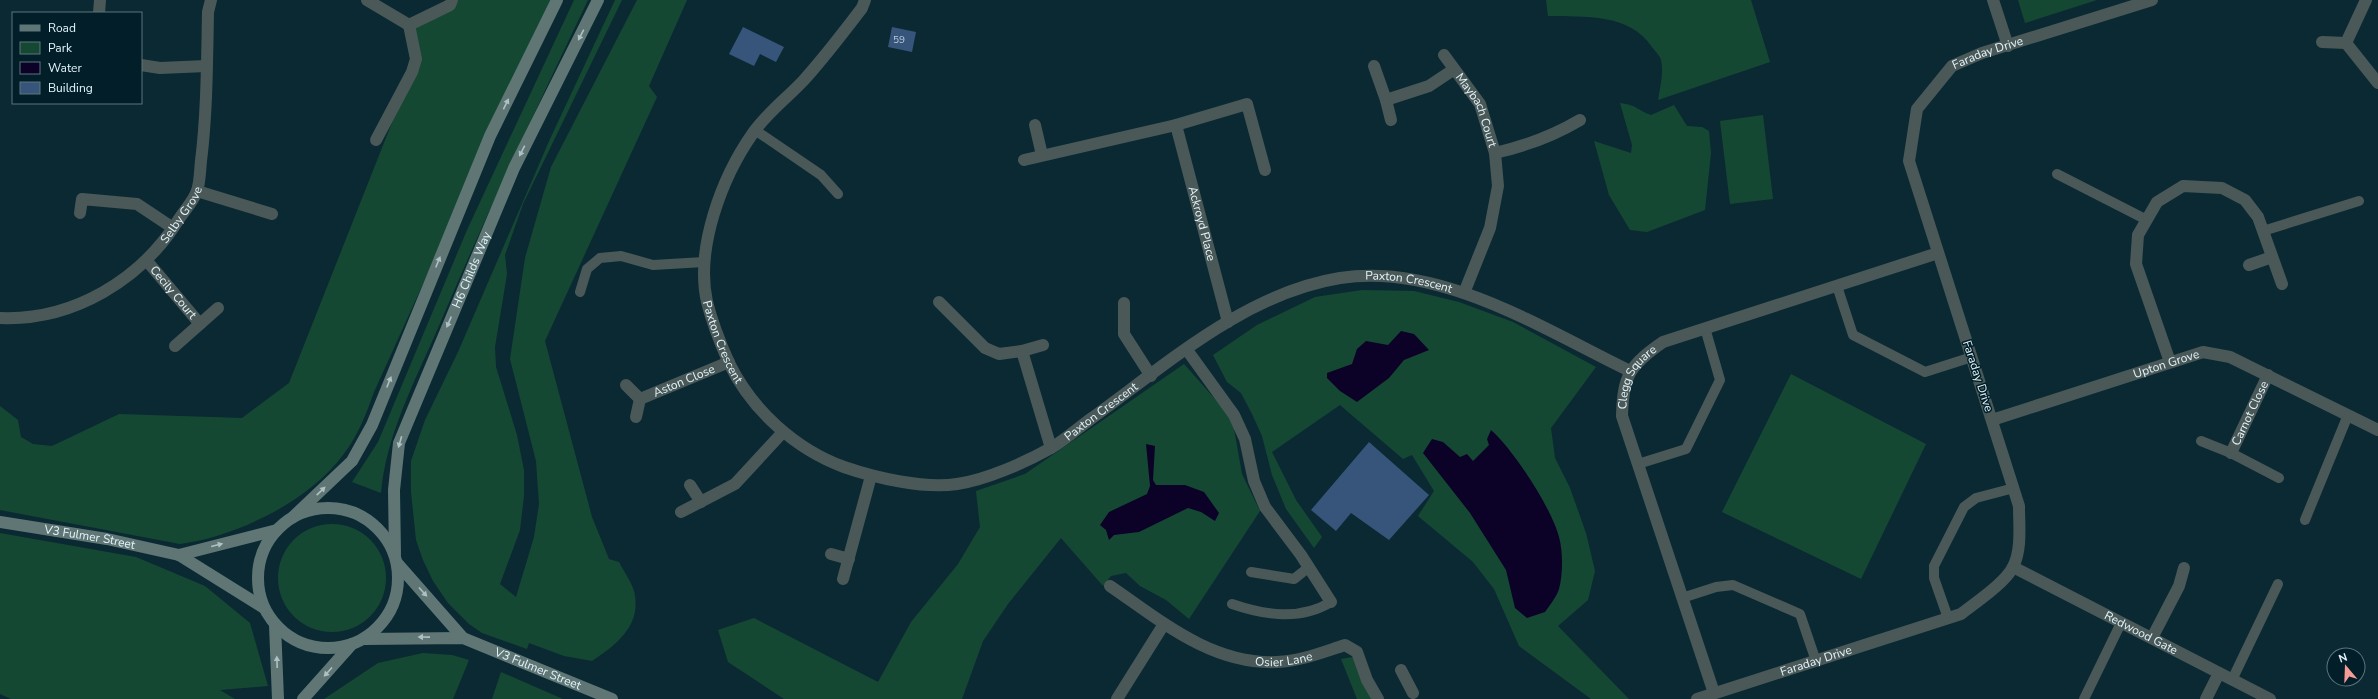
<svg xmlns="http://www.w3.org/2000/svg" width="2378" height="699" viewBox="0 0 2378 699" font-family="'Nunito Sans',sans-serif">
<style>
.green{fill:#154833}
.water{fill:#0c0227}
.building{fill:#37547b}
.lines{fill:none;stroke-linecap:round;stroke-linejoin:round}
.lane{stroke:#4a5958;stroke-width:10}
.street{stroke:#4a5958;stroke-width:12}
.secondary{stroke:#5f7675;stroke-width:12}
.oneway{fill:#aec2c5}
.labels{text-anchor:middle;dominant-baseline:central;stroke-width:3;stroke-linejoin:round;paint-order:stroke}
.number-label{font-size:10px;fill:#b8ccdb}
.street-label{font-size:12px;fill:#e3f4fb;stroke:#021f29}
</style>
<rect width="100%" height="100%" fill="#0b2933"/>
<path class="green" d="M 452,0 L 557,0 L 490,136 L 374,392 C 366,414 358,436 343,455 C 308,502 237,536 180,544 L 0,510 L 0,406 L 18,420 L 21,437 L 33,444 L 52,446 L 119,414 L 242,418 L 289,383 L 412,72 L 409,25 Z
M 574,0 L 588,0 C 536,109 485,217 438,328 C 415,381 386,435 381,493 L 352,482 L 378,442 L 467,230 Z
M 615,0 L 622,0 L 523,204 L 505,255 L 507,274 L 495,347 L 496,367 L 517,435 L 524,470 L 524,496 L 520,530 L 500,584 L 516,597 L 534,537 L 539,504 L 536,461 L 510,359 L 525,258 L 551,167 L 637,0 L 687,0 L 649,86 L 657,97 L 545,341 L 592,517 L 609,559 L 619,562 C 624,572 634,585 635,596 C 640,627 615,646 592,661 L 564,656 L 529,643 L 527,649 L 482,633 L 469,624 L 448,603 L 433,581 L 423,560 L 416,540 L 411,492 L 411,461 L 425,420 L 458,352 L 550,139 Z
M 1546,0 L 1751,0 L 1770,62 L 1658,100 C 1660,87 1664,73 1661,60 C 1660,56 1655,51 1652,47 C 1629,13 1586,17 1548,16 Z
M 2018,0 L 2097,0 L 2025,23 Z
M 1620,103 C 1637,105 1637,110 1651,115 L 1674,105 L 1687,126 L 1702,127 L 1709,131 L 1711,153 L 1705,210 L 1647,232 L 1630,230 L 1609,195 L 1594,141 L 1631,153 L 1632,145 Z
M 1763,115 L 1773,199 L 1730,204 L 1720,121 Z
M 1362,290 L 1414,291 L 1459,302 L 1513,322 L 1596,367 L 1551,428 L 1555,458 L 1570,488 L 1586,533 L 1595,571 L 1588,600 L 1558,626 L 1629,699 L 1591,699 L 1519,646 L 1494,589 L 1473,562 L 1418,516 L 1434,491 L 1412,455 L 1403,459 L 1340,405 L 1272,452 L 1296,500 L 1322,537 L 1314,548 L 1286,509 L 1272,475 L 1262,436 L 1252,414 L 1241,393 L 1227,382 L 1213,355 L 1257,325 L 1315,297 Z
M 1184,364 L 1223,408 L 1233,423 L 1242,474 L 1260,511 L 1189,619 L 1166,600 L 1140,586 L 1126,573 L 1111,576 L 1103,586 L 1061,538 L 1008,604 L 983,641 L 962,699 L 784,699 L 728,662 L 718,630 L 754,618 L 878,682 L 911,622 L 958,564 L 980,527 L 976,491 L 1025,474 Z
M 1791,374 L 1926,444 L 1861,579 L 1722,512 Z
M278 578a54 54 0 1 1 108 0a54 54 0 1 1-108 0Z
M 0,533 L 136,557 L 205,586 L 250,623 L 268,686 L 220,690 L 235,699 L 11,699 L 0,694 Z
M 423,653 L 452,655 L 469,660 L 453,699 L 324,699 L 378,663 Z
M 1353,657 L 1376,699 L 1357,699 L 1341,659 Z
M 501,672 L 563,699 L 492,699 Z"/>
<path class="water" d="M 1401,331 L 1414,334 L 1429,350 L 1404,360 L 1389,378 L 1357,402 L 1340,391 L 1327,378 L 1327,373 L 1352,364 L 1357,349 L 1366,341 L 1388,345 Z
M 1491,430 C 1513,449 1552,509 1559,537 C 1563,551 1563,574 1559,589 C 1557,596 1550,605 1545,612 L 1527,618 L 1515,608 L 1506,570 L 1470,513 L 1423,453 L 1432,439 L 1443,442 L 1460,457 L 1467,454 L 1473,461 L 1489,445 L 1487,439 Z
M 1146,444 L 1155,446 L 1153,480 L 1156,485 L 1185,485 L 1204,492 L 1219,513 L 1215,521 L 1201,512 L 1188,508 L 1139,532 L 1114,535 L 1109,540 L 1106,530 L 1100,525 L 1109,512 L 1147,494 L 1150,486 Z"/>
<path class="building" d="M 743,27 L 784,47 L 776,62 L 760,54 L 754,66 L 729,54 Z
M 892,27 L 916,32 L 912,52 L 888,47 Z
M 1369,442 L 1429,495 L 1389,540 L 1351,513 L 1336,531 L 1311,510 Z"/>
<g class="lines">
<path class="lane" d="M 755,130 L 821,175 L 838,194
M 2057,174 L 2147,220
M 2263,231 L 2359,201
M 1837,286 L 1853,335 L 1925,372 L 1972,357
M 580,292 L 587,269 L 600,258 L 621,256 L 653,265 L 704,262
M 2201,441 L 2231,453 L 2279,478
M 1638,464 L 1686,449 L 1720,380 L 1705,328
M 2305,520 L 2348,415
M 1251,572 L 1294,579 L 1309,567
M 1682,598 L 1716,587 L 1733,585 L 1800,614 L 1816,661
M 1232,604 C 1264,615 1300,621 1331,602
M 1948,618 L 1934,578 L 1934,566 L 1964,507 L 1976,498 L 2014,488
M 2232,680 L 2278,584
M 2084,699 L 2121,623"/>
<g class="street">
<path d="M 367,0 L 409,25 L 450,5 L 452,0"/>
<path id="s1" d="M 865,0 L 862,8 C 843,33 824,58 803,81 C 787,98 766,114 753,133 C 722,177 695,248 707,302 C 712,322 721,345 729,363 C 752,410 795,449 844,467 C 876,478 924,489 957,484 C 986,480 1026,462 1051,448 C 1065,440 1078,428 1092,418 C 1167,364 1246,293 1340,278 C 1440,262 1543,329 1630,371"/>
<path d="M 1993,0 L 2008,46"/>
<path d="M 2366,0 L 2346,43 L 2378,83"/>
<path d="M 99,13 L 100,0"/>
<path d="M 2322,42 L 2346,43"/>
<path id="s2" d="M 1444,55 L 1480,104 L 1495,153 L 1498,186 L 1490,228 L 1464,293"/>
<path d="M 141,65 L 160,68 L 206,66"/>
<path d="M 1374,66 L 1386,100 L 1429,86 L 1453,70"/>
<path d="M 1386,100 L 1391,120"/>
<path d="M 1035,125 L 1042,155"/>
<path id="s3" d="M 1176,125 L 1228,322"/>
<path d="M 376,140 L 412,72 L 416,59 L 409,25"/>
<path d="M 1495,153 C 1526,146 1553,136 1580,120"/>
<path d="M 1024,160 L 1176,125 L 1247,104 L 1265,170"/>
<path d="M 197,191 L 272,214"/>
<path d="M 80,213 L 82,199 L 137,204 L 173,228"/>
<path id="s4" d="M 147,261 L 200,324"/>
<path d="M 2249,265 L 2272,257"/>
<path d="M 939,302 L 985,348 L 999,354 L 1022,351 L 1051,448"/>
<path d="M 1124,303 L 1124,334 L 1151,376"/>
<path id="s5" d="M 0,318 C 73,321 141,280 179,219 C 185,210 194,200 197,191 C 200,182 200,170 201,161 C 207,112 207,62 208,12 L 211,0"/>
<path d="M 175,346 L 218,308"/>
<path d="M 1187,350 L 1234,415 L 1245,439 L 1254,481 L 1265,507 L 1301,555 L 1331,602"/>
<path d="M 1022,351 L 1043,345"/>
<path d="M 2170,362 L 2136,264 L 2138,235 L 2157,202 L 2183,186 L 2222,188 L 2245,200 L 2258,217 L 2282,284"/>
<path d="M 626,385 L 640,399"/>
<path id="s6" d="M 636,417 L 640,399 L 729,362"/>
<path id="s7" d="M 1992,420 L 2203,352 L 2230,357 L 2378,430"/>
<path id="s8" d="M 2231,453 L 2268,375"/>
<path d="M 690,485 L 701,502"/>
<path d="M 681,512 L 735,484 L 783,432"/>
<path d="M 831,554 L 849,559"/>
<path id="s9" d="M 2013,567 L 2270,699"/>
<path d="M 843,579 L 871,476"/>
<path id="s10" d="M 1110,586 C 1161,621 1212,665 1277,662 C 1301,661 1323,652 1345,645 L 1357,652 L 1367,680 L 1378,699"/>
<path d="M 2152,638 L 2179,586 L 2184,568"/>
<path d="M 1401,670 L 1413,693"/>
<path id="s11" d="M 1714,693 L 1622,416 C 1623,375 1630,365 1663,342 L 1938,253"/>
<path d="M 1117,699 L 1164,624"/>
<path id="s12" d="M 1697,699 L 1961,614 C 1975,603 2005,583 2013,567 C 2022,549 2019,526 2019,506 L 1909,161 L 1917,109 L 1952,66 L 1982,53 L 2152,0"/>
<path d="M 2206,699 L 2219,673"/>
</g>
<g class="secondary">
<circle cx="328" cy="578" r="70"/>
<path d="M 293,517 L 352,461 L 372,425 L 490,136 L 557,0"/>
<path id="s13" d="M 0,522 L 107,539 L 179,555 L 264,608"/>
<path id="s14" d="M 395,554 L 394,490 L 399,443 L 514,168 L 598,0"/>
<path d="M 179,555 L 277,530"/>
<path d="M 397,563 L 463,638"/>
<path d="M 275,625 L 278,699"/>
<path id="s15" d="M 364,639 L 463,638 L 612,699"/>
<path d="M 303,699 L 352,644"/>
</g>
</g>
<defs><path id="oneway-solid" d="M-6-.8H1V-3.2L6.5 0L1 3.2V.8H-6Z"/></defs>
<g class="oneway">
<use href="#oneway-solid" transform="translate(581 35) rotate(117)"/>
<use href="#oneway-solid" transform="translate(506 104) rotate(-64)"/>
<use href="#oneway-solid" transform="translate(522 151) rotate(117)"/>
<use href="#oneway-solid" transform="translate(438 262) rotate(-68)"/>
<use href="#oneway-solid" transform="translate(449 322) rotate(113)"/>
<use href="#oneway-solid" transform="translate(389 382) rotate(-68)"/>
<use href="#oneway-solid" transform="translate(400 442) rotate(106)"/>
<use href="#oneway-solid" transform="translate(321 491) rotate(-44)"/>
<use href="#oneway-solid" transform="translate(217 545) rotate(-14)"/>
<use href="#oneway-solid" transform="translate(423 592) rotate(48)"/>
<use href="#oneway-solid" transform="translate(424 637) rotate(-179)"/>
<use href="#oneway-solid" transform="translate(277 662) rotate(-92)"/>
<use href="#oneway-solid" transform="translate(328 672) rotate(132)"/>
</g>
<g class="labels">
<g class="number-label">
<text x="899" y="40">59</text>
</g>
<g class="street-label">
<text stroke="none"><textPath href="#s12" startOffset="918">Faraday Drive</textPath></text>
<text stroke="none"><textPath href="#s2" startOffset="65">Maybach Court</textPath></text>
<text stroke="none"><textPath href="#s5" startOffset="219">Selby Grove</textPath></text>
<text stroke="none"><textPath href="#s3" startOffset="102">Ackroyd Place</textPath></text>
<text stroke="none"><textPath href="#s14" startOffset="299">H6 Childs Way</textPath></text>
<text stroke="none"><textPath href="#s1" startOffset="1202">Paxton Crescent</textPath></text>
<text stroke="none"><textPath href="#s4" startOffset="41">Cecily Court</textPath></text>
<text stroke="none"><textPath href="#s1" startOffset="397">Paxton Crescent</textPath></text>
<text stroke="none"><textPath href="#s7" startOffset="183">Upton Grove</textPath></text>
<text transform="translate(1978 376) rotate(72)">Faraday Drive</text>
<text stroke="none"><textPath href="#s6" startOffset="66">Aston Close</textPath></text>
<text stroke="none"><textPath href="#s11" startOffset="335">Clegg Square</textPath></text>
<text stroke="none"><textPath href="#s1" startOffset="856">Paxton Crescent</textPath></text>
<text stroke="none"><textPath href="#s8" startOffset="44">Carnot Close</textPath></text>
<text stroke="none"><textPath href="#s13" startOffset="91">V3 Fulmer Street</textPath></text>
<text stroke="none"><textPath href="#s9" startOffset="144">Redwood Gate</textPath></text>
<text stroke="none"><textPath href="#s10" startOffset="194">Osier Lane</textPath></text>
<text stroke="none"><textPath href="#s12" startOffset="125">Faraday Drive</textPath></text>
<text stroke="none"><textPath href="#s15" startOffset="180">V3 Fulmer Street</textPath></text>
</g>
</g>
<rect x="12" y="12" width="130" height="92" fill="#021f29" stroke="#5c747d"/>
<rect x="20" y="25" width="20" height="6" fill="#5f7675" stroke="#5c747d"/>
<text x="48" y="32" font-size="12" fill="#e3f4fb">Road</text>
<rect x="20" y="42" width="20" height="12" fill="#154833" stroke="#5c747d"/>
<text x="48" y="52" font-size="12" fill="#e3f4fb">Park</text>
<rect x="20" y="62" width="20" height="12" fill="#0c0227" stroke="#5c747d"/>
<text x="48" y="72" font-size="12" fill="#e3f4fb">Water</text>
<rect x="20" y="82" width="20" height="12" fill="#37547b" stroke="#5c747d"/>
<text x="48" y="92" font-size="12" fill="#e3f4fb">Building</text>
<g transform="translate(2346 667) rotate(341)"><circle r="19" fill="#021f29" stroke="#5c747d"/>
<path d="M0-3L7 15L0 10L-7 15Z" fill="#f59c96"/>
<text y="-6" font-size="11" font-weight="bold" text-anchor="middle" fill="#e3f4fb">N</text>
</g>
</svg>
